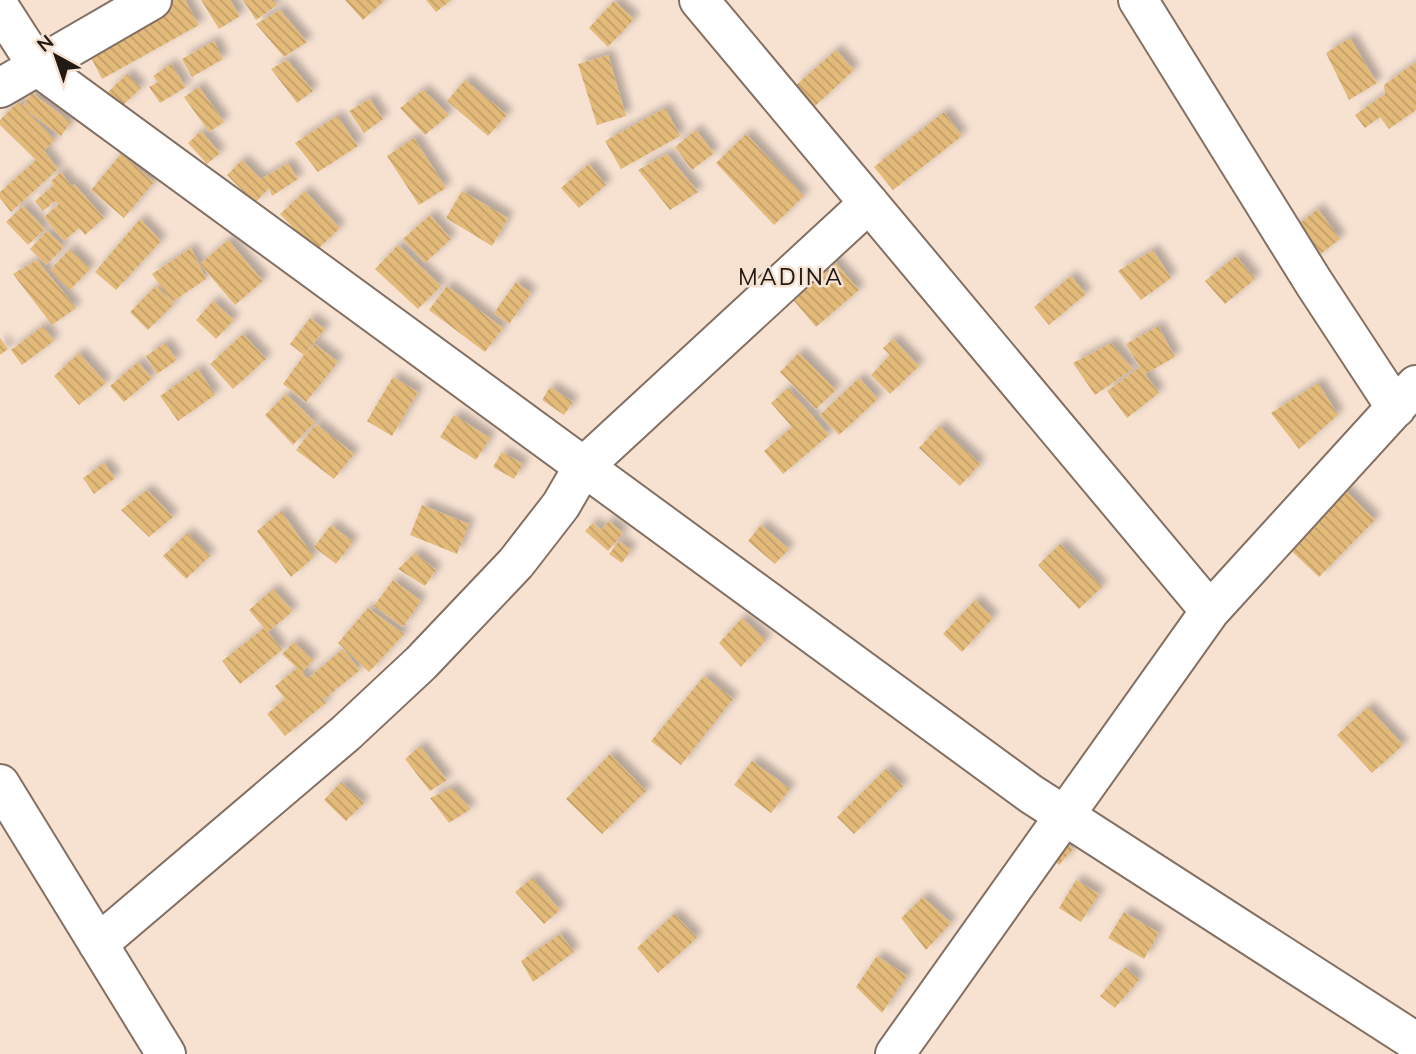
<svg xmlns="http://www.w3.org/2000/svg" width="1416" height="1054" viewBox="0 0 1416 1054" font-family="Mulish,sans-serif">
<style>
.building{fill:url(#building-back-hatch);filter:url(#shadow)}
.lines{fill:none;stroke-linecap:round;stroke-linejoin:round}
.minor-casing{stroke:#837063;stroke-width:42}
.major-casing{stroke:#837063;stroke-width:42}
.minor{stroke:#fff;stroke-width:38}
.major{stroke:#fff;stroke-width:38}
.labels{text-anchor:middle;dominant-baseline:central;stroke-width:5;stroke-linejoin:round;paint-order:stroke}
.quarter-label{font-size:23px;letter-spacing:2px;fill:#211a14;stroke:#f7e2d2}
</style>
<defs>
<pattern id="building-back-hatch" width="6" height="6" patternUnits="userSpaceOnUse" patternTransform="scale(1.75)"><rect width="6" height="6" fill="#e3ba7a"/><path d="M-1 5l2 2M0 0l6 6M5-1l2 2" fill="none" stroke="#c29f69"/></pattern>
<filter id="shadow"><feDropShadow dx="6" dy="-6" stdDeviation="3.5" flood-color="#0004"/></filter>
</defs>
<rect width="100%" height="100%" fill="#f7e2d2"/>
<path class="building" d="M 173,0 L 185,0 L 199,25 L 102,79 L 86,48 Z
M 201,0 L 230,0 L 240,16 L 219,29 Z
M 243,0 L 273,0 L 277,5 L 256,20 Z
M 345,0 L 385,0 L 363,20 Z
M 426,0 L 451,0 L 436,12 Z
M 614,1 L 634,19 L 608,47 L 589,28 Z
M 280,10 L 307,42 L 284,57 L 256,24 Z
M 1350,38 L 1377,83 L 1349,100 L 1326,53 Z
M 214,41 L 223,59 L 192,77 L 182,59 Z
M 836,50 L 854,70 L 814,107 L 795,86 Z
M 608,55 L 626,116 L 597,125 L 578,64 Z
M 287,60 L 313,91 L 297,103 L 271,69 Z
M 1416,62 L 1416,110 L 1389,129 L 1380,117 L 1365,128 L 1355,115 L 1385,94 L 1384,85 Z
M 171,64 L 186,87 L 160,103 L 149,87 L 158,82 L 153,76 Z
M 127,74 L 141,88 L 122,106 L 108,92 Z
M 465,80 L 507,115 L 488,136 L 447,101 Z
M 199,87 L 224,122 L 209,132 L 184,97 Z
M 423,90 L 449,115 L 425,135 L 400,108 Z
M 32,93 L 71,122 L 61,136 L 22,107 Z
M 370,99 L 383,119 L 364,133 L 349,111 Z
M 18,102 L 55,140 L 44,151 L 58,169 L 11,212 L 0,198 L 0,192 L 36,160 L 0,125 L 0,120 Z
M 665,108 L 680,136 L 621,169 L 605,141 Z
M 944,112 L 962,136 L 893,190 L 874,167 Z
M 337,116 L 358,146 L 318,172 L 295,143 Z
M 696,130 L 714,153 L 692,170 L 675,147 Z
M 201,131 L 220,153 L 207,164 L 188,143 Z
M 746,134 L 804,196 L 774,225 L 716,163 Z
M 414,138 L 446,188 L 419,205 L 387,156 Z
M 121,154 L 154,182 L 124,218 L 91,190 Z
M 667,154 L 698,192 L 670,210 L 638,170 Z
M 242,160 L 261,179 L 288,163 L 298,179 L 272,196 L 269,188 L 255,203 L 227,175 Z
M 589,164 L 606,185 L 579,208 L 561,188 Z
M 61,172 L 72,187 L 74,184 L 104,218 L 85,235 L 79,228 L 64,241 L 44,217 L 59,204 L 55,201 L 43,211 L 35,201 L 54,185 L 51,181 Z
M 305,191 L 340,228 L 316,251 L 280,214 Z
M 462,191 L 508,218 L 492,246 L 446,218 Z
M 23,206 L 45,229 L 28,245 L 6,222 Z
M 1318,209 L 1340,239 L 1314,259 L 1291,230 Z
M 430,215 L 451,239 L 425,263 L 403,239 Z
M 140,219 L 161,241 L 116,290 L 95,272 Z
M 47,231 L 64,247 L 46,265 L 30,249 Z
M 228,240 L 263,281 L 235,305 L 200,264 Z
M 398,245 L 441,286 L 418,309 L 375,269 Z
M 191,248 L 206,279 L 172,302 L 152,274 Z
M 70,249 L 90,269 L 70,290 L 50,270 Z
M 1153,250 L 1171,278 L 1141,300 L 1118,271 Z
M 1236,256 L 1255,279 L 1225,304 L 1205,281 Z
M 832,259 L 859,290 L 816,327 L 789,295 Z
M 37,260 L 76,308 L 52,325 L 13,274 Z
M 1071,276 L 1086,294 L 1049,325 L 1034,307 Z
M 516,282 L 531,293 L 509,324 L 494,313 Z
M 156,286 L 174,304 L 148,330 L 130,312 Z
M 447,286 L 503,328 L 485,352 L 429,310 Z
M 213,301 L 234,320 L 216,339 L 196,320 Z
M 310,318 L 325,329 L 304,355 L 315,344 L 338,362 L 306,402 L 283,384 L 304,355 L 290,344 Z
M 43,326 L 54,341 L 22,365 L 11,350 Z
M 1158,326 L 1175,357 L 1145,374 L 1159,393 L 1127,418 L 1107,391 L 1140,367 L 1126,344 Z
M 243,334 L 266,359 L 233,389 L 210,364 Z
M 0,338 L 8,349 L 0,355 Z
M 893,339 L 919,366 L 890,394 L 871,375 L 890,355 L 883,348 Z
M 165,343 L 177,360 L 157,374 L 146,356 Z
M 1111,343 L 1133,369 L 1095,395 L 1073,363 Z
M 79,353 L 106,383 L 79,405 L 54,376 Z
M 799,353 L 836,390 L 816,409 L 780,372 Z
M 138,362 L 152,378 L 124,402 L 110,386 Z
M 198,369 L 215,395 L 178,421 L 160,396 Z
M 393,377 L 418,392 L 392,436 L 367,421 Z
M 859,378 L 878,399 L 839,435 L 820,415 Z
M 1318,383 L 1338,415 L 1299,449 L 1271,413 Z
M 550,387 L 573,402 L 564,415 L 542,400 Z
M 788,388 L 829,435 L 783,474 L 764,451 L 792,427 L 771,403 Z
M 286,394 L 315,422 L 293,445 L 265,415 Z
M 454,415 L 490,438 L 476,460 L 440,437 Z
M 316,424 L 354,454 L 334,479 L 296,450 Z
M 939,426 L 980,464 L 960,486 L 919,448 Z
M 502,452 L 523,464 L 514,479 L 493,467 Z
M 104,463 L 115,478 L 94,494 L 83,478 Z
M 1343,488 L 1375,520 L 1319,577 L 1286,546 Z
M 147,490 L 173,517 L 149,537 L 121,510 Z
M 422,505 L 469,524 L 457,554 L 410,535 Z
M 281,511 L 314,557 L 291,577 L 257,531 Z
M 609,521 L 623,533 L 608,551 L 585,531 L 593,523 L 601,530 Z
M 331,525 L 353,542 L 336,564 L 314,547 Z
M 761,525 L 789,549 L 775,564 L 748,541 Z
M 187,533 L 210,556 L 186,579 L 163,556 Z
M 619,541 L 631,550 L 622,563 L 609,554 Z
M 1060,544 L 1102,587 L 1079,609 L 1038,565 Z
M 415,553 L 436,570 L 425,586 L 398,569 Z
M 393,580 L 421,601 L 403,627 L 374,606 Z
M 273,589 L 293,611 L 268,632 L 282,650 L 240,684 L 222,661 L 264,628 L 249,610 Z
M 975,600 L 993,618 L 962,652 L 943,634 Z
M 368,608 L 404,634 L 369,672 L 338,643 Z
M 742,618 L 766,640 L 741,667 L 719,643 Z
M 294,642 L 313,660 L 302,672 L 307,679 L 343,649 L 360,670 L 323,700 L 326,703 L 285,736 L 267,714 L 285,699 L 275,686 L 297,668 L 282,654 Z
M 704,676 L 733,699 L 681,765 L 651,741 Z
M 1368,707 L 1403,745 L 1372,773 L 1337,735 Z
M 420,746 L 447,780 L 430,791 L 405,759 Z
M 610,754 L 646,791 L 602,834 L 566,799 Z
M 752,761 L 790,789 L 771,813 L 734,785 Z
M 886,769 L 903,786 L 854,834 L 837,817 Z
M 341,782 L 364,803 L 346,821 L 324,800 Z
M 452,788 L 471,809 L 449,823 L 430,798 Z
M 1056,835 L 1073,849 L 1059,865 L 1042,850 Z
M 532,878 L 560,910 L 544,924 L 515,892 Z
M 1076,880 L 1099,894 L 1081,922 L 1059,908 Z
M 923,897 L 951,923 L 926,950 L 901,918 Z
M 1124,912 L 1159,933 L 1144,959 L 1108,938 Z
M 674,914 L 697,938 L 658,973 L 637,948 Z
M 560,934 L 574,952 L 533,982 L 521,961 Z
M 877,956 L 907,976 L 882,1013 L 856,987 Z
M 1125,967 L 1139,980 L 1115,1008 L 1100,996 Z"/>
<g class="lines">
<defs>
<path id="minor" d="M 699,0 L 1210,611
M 1138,0 L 1314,283 L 1396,408
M 0,8 L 38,67 L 1031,794 L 1416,1042
M 0,784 L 166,1054
M 98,944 L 346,733 L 421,663 L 516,563 L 561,505 L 583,467 L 869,203
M 895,1054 L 1210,611 L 1416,385"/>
<path id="major" d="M 0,88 L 152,0"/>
</defs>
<use href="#minor" class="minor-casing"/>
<use href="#major" class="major-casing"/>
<use href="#minor" class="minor"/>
<use href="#major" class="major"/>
</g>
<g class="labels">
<g class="quarter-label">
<text x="791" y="276">MADINA</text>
</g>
</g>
<g transform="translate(56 56) rotate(320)" stroke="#f7e2d2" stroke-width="5" paint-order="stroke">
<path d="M0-5L12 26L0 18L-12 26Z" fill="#211a14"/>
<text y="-10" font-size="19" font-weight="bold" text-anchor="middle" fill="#211a14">N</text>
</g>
</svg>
